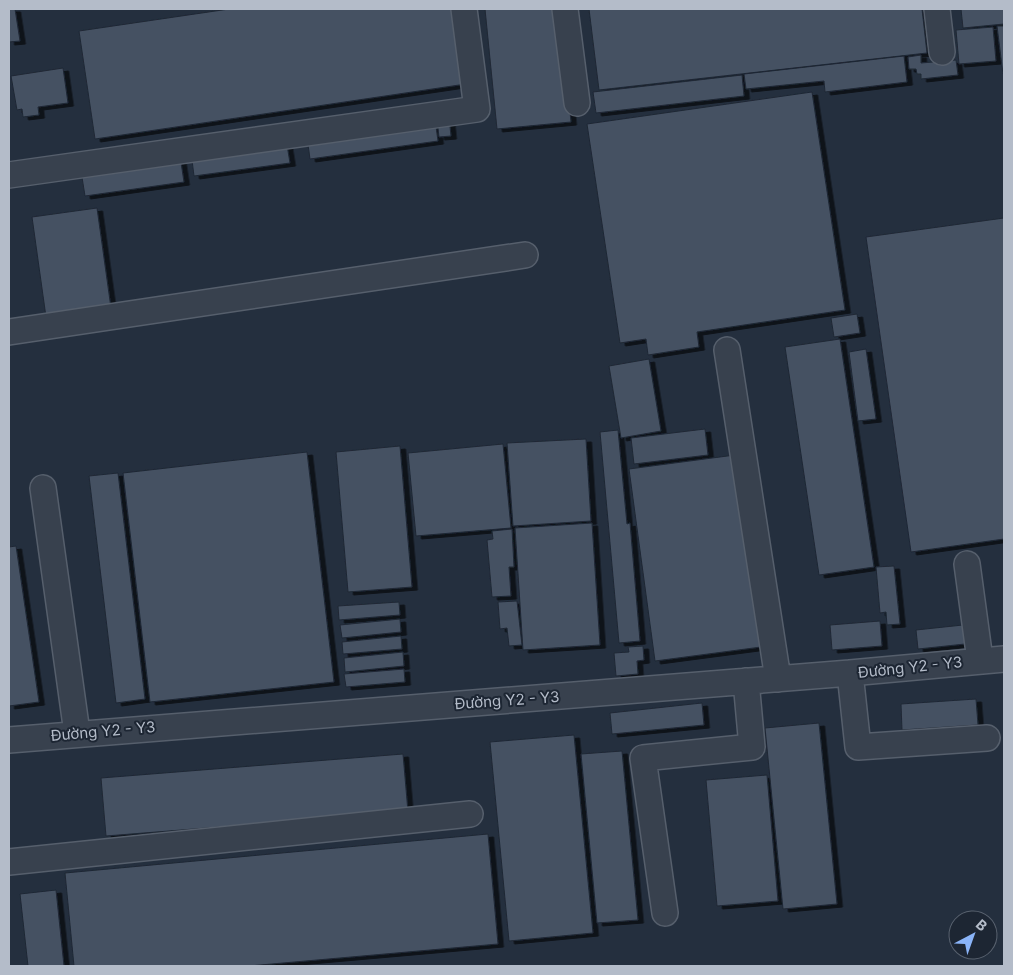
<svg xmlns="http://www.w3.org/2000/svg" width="1013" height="975" viewBox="0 0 1013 975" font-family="Inter,sans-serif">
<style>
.building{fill:#455162;stroke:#1f2835;filter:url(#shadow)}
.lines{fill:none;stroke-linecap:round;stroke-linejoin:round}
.minor-casing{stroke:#565f6c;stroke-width:28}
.minor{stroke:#38414e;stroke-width:25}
.labels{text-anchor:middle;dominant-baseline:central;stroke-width:4;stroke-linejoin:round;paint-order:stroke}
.street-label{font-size:15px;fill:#b4bcc9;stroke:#1d2633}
</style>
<defs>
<filter id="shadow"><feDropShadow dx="5.5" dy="3" stdDeviation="0" flood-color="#0009"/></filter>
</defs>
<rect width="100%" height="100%" fill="#242f3e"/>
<path class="building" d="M 9,9 L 15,9 L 20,41 L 9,42 Z
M 229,9 L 454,9 L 466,84 L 95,139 L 79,31 Z
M 485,9 L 560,9 L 571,122 L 497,129 Z
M 589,9 L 922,9 L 927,53 L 599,90 Z
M 961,9 L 1004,9 L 1004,24 L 963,28 Z
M 997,26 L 1004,26 L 1004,74 L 1003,74 Z
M 993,27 L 996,61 L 959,64 L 956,30 Z
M 921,55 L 921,63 L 956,60 L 958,75 L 921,79 L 921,74 L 917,74 L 916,69 L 909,69 L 908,57 Z
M 904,56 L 907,82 L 825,92 L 824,81 L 746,89 L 744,74 Z
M 63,68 L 68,103 L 38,107 L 39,115 L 23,117 L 22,109 L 17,110 L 11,76 Z
M 742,75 L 744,96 L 596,113 L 593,92 Z
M 812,92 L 845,310 L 697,332 L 699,347 L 648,355 L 646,339 L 620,343 L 587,124 Z
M 449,117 L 451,136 L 439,137 L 437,119 Z
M 435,119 L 438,141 L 310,159 L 307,137 Z
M 286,139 L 290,163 L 194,176 L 191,152 Z
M 180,156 L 184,182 L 85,196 L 81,171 Z
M 97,208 L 111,308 L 46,317 L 32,217 Z
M 1004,218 L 1004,539 L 911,552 L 866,237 Z
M 857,314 L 860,333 L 834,337 L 831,318 Z
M 840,339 L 874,567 L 819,575 L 785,347 Z
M 866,349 L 876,419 L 858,421 L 849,352 Z
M 649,359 L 661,431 L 621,438 L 609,366 Z
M 705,429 L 708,455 L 634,464 L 631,438 Z
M 618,430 L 627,524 L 630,523 L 640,641 L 619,643 L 600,432 Z
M 586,439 L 591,521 L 513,526 L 507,443 Z
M 503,444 L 511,528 L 416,536 L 408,453 Z
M 400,446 L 412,587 L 348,592 L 336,452 Z
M 307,452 L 334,682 L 150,702 L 123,473 Z
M 735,455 L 761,647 L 655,661 L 629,469 Z
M 118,473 L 145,699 L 116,703 L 89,476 Z
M 592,523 L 600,645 L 523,650 L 515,528 Z
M 512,529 L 514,567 L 509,567 L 511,596 L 492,597 L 487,540 L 493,539 L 492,531 Z
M 16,546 L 39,702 L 9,706 L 9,547 Z
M 894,566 L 900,624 L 887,625 L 886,612 L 880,613 L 876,567 Z
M 517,601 L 522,645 L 509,646 L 507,628 L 500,629 L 498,602 Z
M 399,602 L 400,615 L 339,620 L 338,606 Z
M 400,619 L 401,632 L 342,638 L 340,625 Z
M 880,621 L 882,646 L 832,650 L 830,625 Z
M 963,625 L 965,644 L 918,649 L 916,630 Z
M 401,636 L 402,649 L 343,654 L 342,642 Z
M 643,646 L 644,660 L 637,661 L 638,674 L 616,676 L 614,653 L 629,652 L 628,647 Z
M 403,652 L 404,666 L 345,672 L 344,658 Z
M 404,669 L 405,682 L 346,687 L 344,674 Z
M 976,699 L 978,725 L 902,730 L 901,704 Z
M 702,703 L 704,725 L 612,734 L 610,713 Z
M 819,723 L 837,904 L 783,909 L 765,728 Z
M 574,735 L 593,933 L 509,941 L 490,742 Z
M 622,751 L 638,920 L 597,923 L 581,754 Z
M 403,754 L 408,812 L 106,836 L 101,778 Z
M 767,775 L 778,901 L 717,906 L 706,780 Z
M 488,834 L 498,944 L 249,966 L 74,966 L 65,873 Z
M 56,890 L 64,966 L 28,966 L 20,894 Z"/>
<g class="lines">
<defs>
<path id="minor" d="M 565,9 L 577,103
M 937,9 L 942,52
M 9,175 L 477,109 L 464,9
M 9,332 L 525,255
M 727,350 L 778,679
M 43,488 L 77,733
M 967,564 L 980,660
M 850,673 L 858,747 L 987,738
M 9,740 L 850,673 L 1004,659
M 9,862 L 470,814
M 665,913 L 643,758 L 752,747 L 746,681"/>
</defs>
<use href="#minor" class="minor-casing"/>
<use href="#minor" class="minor"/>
</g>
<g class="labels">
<g class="street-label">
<text transform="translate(910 667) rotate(-6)">Đường Y2 - Y3</text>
<text transform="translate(507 700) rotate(-4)">Đường Y2 - Y3</text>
<text transform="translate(103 731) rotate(-5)">Đường Y2 - Y3</text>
</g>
</g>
<rect width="1013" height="975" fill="none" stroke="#b4bcc9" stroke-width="20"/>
<g transform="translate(973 935) rotate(41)"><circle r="24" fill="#1d2633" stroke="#59626f"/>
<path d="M0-4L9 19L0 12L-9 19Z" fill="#8ab4f8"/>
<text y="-8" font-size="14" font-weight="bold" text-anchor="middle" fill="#b4bcc9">B</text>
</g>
</svg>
